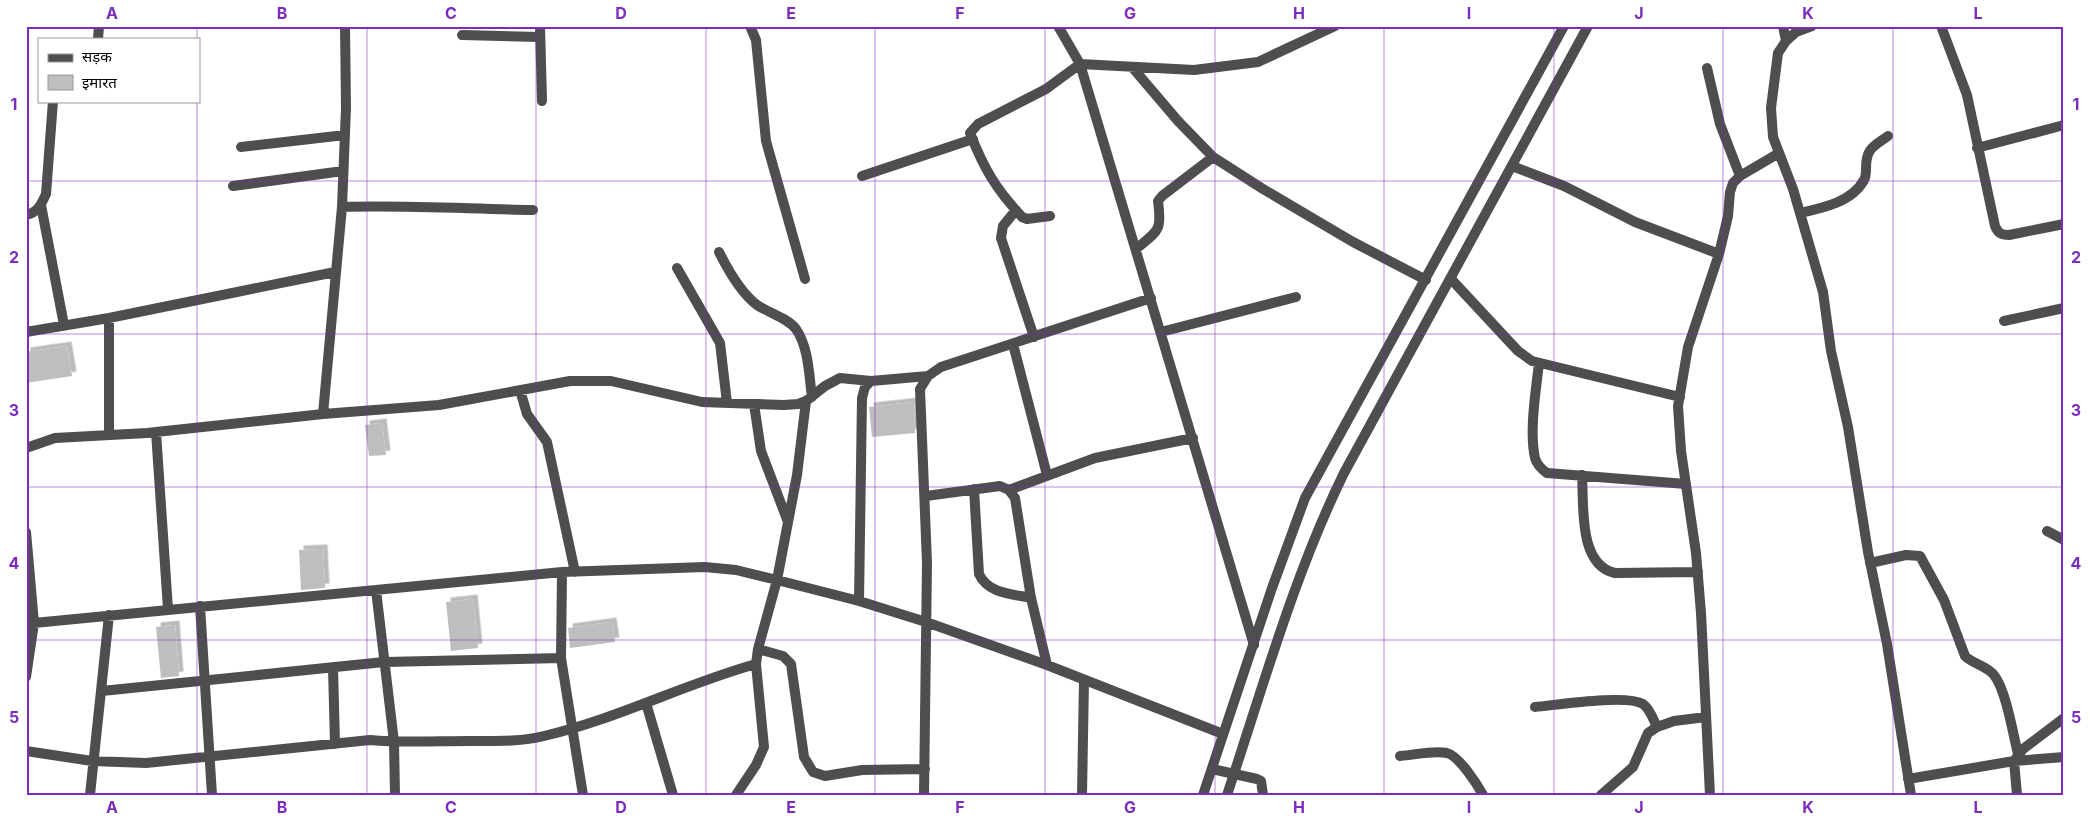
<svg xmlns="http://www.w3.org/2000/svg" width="2090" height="821" viewBox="0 0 2090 821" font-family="Inter,'Noto Sans Devanagari',sans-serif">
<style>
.building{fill:#bebebe;filter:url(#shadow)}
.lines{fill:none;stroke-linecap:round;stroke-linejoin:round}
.minor{stroke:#4e4e4e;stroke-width:10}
.tertiary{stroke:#4e4e4e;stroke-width:10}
.grid{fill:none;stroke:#7b2cbf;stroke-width:1;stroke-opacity:0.55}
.neatline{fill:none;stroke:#7b2cbf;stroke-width:2}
.grid-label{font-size:16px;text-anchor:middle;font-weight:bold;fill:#7b2cbf}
</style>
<defs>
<filter id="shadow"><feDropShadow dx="4.5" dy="-4.5" stdDeviation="0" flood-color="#0004"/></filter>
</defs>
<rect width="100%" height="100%" fill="#fff"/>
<path class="building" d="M 67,346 L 72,376 L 26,383 L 26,352 Z
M 914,402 L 915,433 L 872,437 L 869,407 Z
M 382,423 L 386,455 L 369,456 L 365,425 Z
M 323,549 L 325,588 L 301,590 L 299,550 Z
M 473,599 L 478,648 L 451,651 L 446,602 Z
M 612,622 L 615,642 L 570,648 L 568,628 Z
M 175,625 L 179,676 L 161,678 L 156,627 Z"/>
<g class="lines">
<path class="minor" d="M 540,26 L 542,101
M 750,26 L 756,40 L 766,141 L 805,279
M 1058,26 L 1080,64 L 1254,645
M 1783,26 L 1786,41
M 1812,26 L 1796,32 L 1786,41 L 1778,53 L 1771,108 L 1773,137 L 1793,189 L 1823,292 L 1831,351 L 1848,427 L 1868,552 L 1887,644 L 1911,795
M 1941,26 L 1967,95 L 1995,226 C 1998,233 2001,235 2009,235 L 2064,224
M 462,35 L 540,37
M 98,39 L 99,26
M 1132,67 L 1178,121 L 1213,157 L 1263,189 L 1353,242 L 1426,280
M 1707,68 L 1720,124 L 1740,176
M 241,147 L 345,135
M 1977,148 L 2064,125
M 1512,166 L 1564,186 L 1635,222 L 1719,254
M 862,176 L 973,139
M 233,186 L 343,171
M 41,205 L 64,325
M 342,207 C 406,205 469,209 533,210
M 1016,210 L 1003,226 L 1001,238 L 1034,337
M 1800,213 C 1823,208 1852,202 1864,180 C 1866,177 1866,172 1866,169 C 1866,148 1873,147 1888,136
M 26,215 C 38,212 41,205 46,194 L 53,101
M 1050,216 L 1027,219 L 1022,217 C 996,189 984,169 970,133 L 978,124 L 1046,89 L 1080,64 L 1194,70 L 1258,62 L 1335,26
M 1136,249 C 1159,230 1162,231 1158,201 L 1162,196 L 1213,157
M 719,252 C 728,270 741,293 757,305 C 769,313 788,318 796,329 C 809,348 809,376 812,397
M 677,268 L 720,343 L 727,403
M 1451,279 L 1518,351 L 1532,361 L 1680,397
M 2004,321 L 2064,308
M 26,332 L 109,318 L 335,272
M 1161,332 L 1296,297
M 1013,344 L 1047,475
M 1539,363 C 1536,390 1529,431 1535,458 C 1537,465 1541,469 1547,473 L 1686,484
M 520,390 L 527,414 L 547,442 L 575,572
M 754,404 L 761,451 L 788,522
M 323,414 L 342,207 L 346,108 L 345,26
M 156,432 L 168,609
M 109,435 L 109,318
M 26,448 L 55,438 L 147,433 L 323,414 L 439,405 L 570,381 L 611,381 L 702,402 L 784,405 L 798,404 L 806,401 L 825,386 L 840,378 L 871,381
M 1582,475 C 1584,505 1578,565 1615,573 L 1698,572
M 974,489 L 979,574 C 988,594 1013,594 1031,598
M 1009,490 L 1095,458 L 1193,438
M 926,496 L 1000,486 L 1009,490 L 1015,498 L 1031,598 L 1047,665
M 2047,531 L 2064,540
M 26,532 L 34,623 L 26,677
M 1870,563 L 1906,555 L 1920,556 L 1944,600 L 1965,656 C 1973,664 1987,666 1994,675 C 2006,690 2013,734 2018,754
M 562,572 L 561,658 L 583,795
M 376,590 L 394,742 L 395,795
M 859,601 L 862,398 L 865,387 L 871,381 L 928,376
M 200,606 L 212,795
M 34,623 L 562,572 L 705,567 L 736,570 L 777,580 L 859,601 L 926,622 L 1047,665 L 1223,734
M 758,649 L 783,656 L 791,664 L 804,757 L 813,772 L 825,776 L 862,770 L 925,769
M 333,667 L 335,744
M 102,691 L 384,662 L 561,658
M 646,703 L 673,795
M 1535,707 C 1557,705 1626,694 1643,704 C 1650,709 1653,719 1657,727
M 26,751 L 92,761 L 146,763 L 370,740 C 403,743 436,741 469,741 C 494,741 520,742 544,736 C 617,719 684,684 756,664
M 1400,756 C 1415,755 1433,750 1447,753 C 1459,756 1477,784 1483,795
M 1212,769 L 1257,779 L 1261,781 L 1263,795
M 1908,779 L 2014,761 L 2064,757
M 90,795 L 109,615
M 736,795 L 756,765 L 764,747 L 756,664 L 758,649 L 777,580 L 797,475 L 806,401
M 924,795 L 927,563 L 920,389 L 928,376 L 941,367 L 1151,298
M 1082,795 L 1084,680
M 1601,795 L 1633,767 L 1648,733 L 1657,727 L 1674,721 L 1706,717
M 1710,795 L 1701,613 L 1696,553 L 1681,451 L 1678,406 L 1688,347 L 1719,254 L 1728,216 L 1730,192 L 1733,183 L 1740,176 L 1779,153
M 2017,795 L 2014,761 L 2023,749 L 2064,718"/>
<path class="tertiary" d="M 1203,795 L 1272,588 L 1305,498 L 1564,26
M 1227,795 C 1263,687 1294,575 1344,473 L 1588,26"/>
</g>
<path class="grid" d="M 197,26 L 197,39M 367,26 L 367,795M 536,26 L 536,795M 706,26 L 706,795M 875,26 L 875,795M 1045,26 L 1045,795M 1215,26 L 1215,795M 1384,26 L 1384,795M 1554,26 L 1554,795M 1723,26 L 1723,795M 1893,26 L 1893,795M 197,101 L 197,795M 26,181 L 2064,181M 26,334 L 2064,334M 26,487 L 2064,487M 26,640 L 2064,640"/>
<rect width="2090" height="821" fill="none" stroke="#ffffff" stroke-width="55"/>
<rect x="38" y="38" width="162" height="65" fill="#ffffff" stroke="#999999"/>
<rect x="48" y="54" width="25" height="8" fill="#4e4e4e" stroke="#999999"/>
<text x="82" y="62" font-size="15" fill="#000000">सड़क</text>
<rect x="48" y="75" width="25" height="15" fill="#bebebe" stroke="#999999"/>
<text x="82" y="88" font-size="15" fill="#000000">इमारत</text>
<rect x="28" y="28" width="2034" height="766" class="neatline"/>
<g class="grid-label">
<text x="112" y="19">A</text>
<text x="282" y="19">B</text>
<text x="451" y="19">C</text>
<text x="621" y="19">D</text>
<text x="791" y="19">E</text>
<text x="960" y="19">F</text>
<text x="1130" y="19">G</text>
<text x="1299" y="19">H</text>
<text x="1469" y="19">I</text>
<text x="1639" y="19">J</text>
<text x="1808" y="19">K</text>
<text x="1978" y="19">L</text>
<text x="14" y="110">1</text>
<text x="2076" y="110">1</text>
<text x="14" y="263">2</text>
<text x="2076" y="263">2</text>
<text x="14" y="416">3</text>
<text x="2076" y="416">3</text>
<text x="14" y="569">4</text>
<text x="2076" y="569">4</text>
<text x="14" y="723">5</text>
<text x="2076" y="723">5</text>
<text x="112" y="813">A</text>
<text x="282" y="813">B</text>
<text x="451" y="813">C</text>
<text x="621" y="813">D</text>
<text x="791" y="813">E</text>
<text x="960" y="813">F</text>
<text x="1130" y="813">G</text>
<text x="1299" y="813">H</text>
<text x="1469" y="813">I</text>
<text x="1639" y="813">J</text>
<text x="1808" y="813">K</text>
<text x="1978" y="813">L</text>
</g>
</svg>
